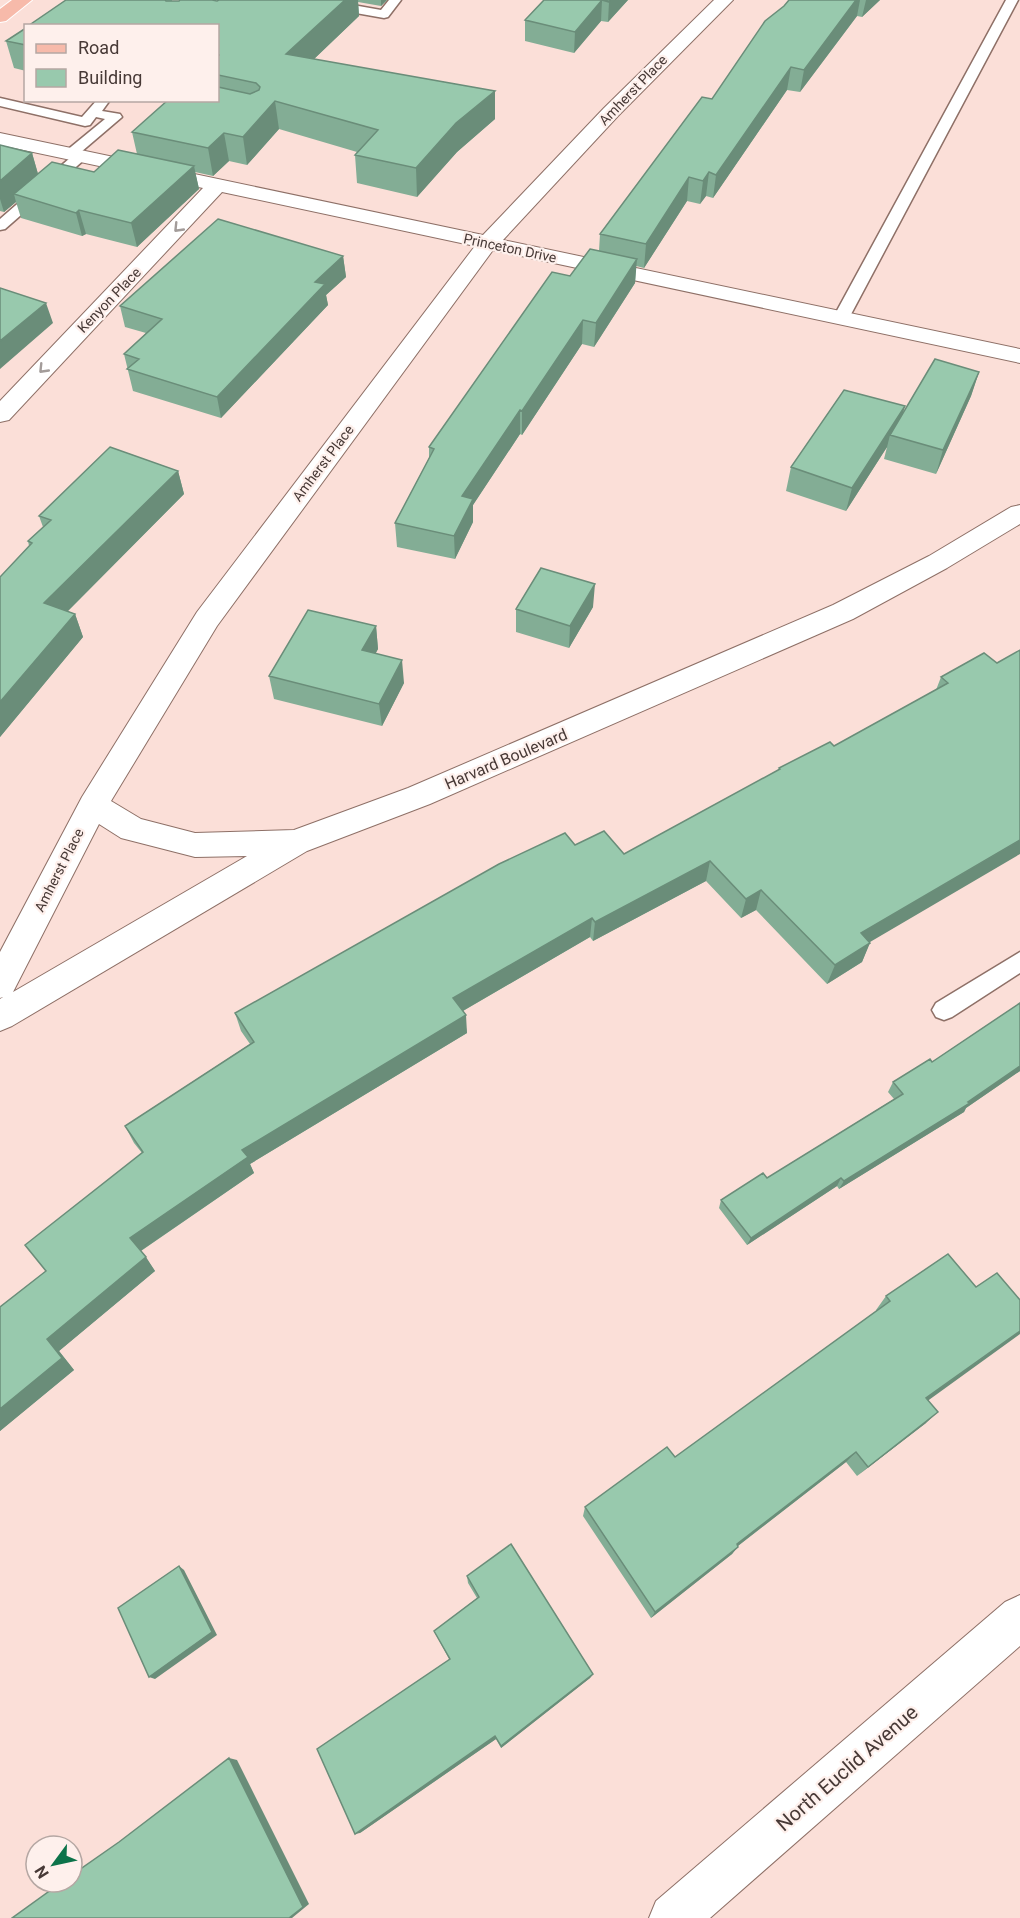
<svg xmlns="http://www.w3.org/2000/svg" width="1020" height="1918" viewBox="0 0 1020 1918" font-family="Roboto,sans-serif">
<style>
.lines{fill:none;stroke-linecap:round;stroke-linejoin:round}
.service-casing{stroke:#8e7067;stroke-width:3}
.minor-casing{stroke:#8e7067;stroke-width:2}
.primary-casing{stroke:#fff;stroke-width:2}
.service{fill:#fff;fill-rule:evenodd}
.minor{fill:#fff;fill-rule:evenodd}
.primary{fill:#f7baaa;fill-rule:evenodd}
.wall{fill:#83ad95}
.shaded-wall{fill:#6a8d79}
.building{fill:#98c9ad;stroke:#6a8d79;stroke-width:1.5}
.oneway{stroke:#a39c9a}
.labels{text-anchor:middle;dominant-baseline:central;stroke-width:4.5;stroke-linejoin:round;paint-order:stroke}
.far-street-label{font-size:14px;fill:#473936;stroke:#fef0ec}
.street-label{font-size:16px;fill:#473936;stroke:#fef0ec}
.near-street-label{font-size:20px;fill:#473936;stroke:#fef0ec}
</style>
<rect width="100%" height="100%" fill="#fbdfd8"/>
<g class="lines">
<defs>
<path id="service" d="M 299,0 L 325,0 L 381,10 L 389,0 L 401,0 L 388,17 L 384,18 L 305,4 Z
M 1006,0 L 1018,0 L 849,318 L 846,321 L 836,321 L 833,318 Z
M 0,98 L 82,117 L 97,100 L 110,100 L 102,111 L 120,114 L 122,117 L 81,152 L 87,156 L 85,159 L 5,229 L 0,230 L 0,219 L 70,158 L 64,154 L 66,151 L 105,119 L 96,117 L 90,125 L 85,126 L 0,106 Z
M 1020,952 L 1020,973 L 952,1017 L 944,1020 L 936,1017 L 932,1010 L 936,1003 Z"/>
<path id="minor" d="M 714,0 L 733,0 L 618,116 L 503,240 L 1020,349 L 1020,363 L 493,250 L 217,626 L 111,801 L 141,819 L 195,833 L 294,830 L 408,788 L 833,605 L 929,556 L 1011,507 L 1020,505 L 1020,524 L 947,568 L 853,619 L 430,804 L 307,851 L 12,1026 L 0,1031 L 0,999 L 3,997 L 0,998 L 0,952 L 82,797 L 197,612 L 475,246 L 222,192 L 9,420 L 0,422 L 0,401 L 203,188 L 0,145 L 0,133 L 483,235 L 604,108 ZM 99,824 L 121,838 L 195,857 L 247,856 L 13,992 Z
M 1020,1595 L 1020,1646 L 710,1918 L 649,1918 L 656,1901 L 1005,1602 Z"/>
<path id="primary" d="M 12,0 L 32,0 L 6,21 L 0,22 L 0,9 Z"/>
</defs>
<use href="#service" class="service-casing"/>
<use href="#minor" class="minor-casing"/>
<use href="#primary" class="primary-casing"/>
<use href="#service" class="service"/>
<use href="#minor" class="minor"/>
<use href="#primary" class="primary"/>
</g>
<path class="wall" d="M 66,0 L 172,0 L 172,1 L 217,1 L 219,0 L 387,0 L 381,6 L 358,2 L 359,16 L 314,59 L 495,119 L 457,152 L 417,197 L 357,183 L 355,155 L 357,152 L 279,129 L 247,165 L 229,161 L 213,176 L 195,172 L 199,189 L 137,247 L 86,234 L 82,236 L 21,218 L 16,202 L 4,212 L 0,211 L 0,145 L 32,153 L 38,174 L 94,172 L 137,154 L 132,132 L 218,100 L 218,26 Z
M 544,0 L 628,0 L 608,22 L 601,21 L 574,53 L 525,41 L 525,20 Z
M 789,0 L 880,0 L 862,17 L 857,16 L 800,92 L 787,90 L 713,198 L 706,196 L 700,204 L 687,201 L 644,268 L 636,266 L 635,283 L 594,347 L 582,344 L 522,435 L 520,434 L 473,505 L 473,522 L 455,559 L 397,547 L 395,523 L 429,458 L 429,447 L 570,276 L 599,251 L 600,234 L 712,99 Z
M 26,28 L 26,71 L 14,68 L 6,41 Z
M 343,256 L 346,277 L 326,295 L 328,305 L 221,418 L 133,391 L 124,354 L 146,333 L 125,327 L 120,306 Z
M 979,372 L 971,396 L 936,474 L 884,459 L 887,447 L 846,511 L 786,491 L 791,467 L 905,406 L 902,415 Z
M 110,447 L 178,471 L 184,494 L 68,611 L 75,614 L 83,637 L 0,737 L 0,577 L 29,546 L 28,541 L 43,527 L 39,516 Z
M 593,607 L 569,648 L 516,632 L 516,609 Z
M 376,626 L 378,649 L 375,654 L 404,683 L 382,726 L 274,699 L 269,676 Z
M 984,653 L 862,962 L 827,984 L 756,910 L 741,918 L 706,881 L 593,941 L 590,937 L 463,1011 L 467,1033 L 250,1164 L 254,1173 L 141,1251 L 155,1271 L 59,1351 L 74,1370 L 0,1431 L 0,1307 L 46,1271 L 142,1153 L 134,1143 L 125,1126 L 250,1044 L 241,1031 L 235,1013 L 575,845 L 624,854 L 778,771 L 779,768 L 834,746 L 936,690 L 941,677 Z
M 1020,1003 L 1020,1071 L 966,1108 L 964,1112 L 839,1189 L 837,1186 L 747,1245 L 719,1208 L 721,1200 L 767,1178 L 894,1099 L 888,1092 L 893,1082 L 932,1062 Z
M 948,1254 L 926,1423 L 857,1476 L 846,1462 L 738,1546 L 732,1554 L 651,1618 L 583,1516 L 585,1507 L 675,1457 L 877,1311 L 876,1310 L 886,1296 Z
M 467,1576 L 593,1674 L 590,1678 L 501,1748 L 496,1739 L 360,1833 L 449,1659 L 434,1631 L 477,1598 L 468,1583 Z"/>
<path class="shaded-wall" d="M 345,0 L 358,0 L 359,16 L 290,82 L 286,54 Z
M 381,0 L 387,0 L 381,6 Z
M 602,0 L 601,21 L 574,53 L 575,32 Z
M 610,0 L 628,0 L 608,22 L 609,2 Z
M 856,0 L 860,0 L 857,16 L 800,92 L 804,70 Z
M 866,0 L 880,0 L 862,17 Z
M 791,67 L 787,90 L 713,198 L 716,175 Z
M 495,91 L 495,119 L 457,152 L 417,197 L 416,168 L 456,123 Z
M 275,101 L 279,129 L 247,165 L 243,137 Z
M 224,133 L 229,161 L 213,176 L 208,148 Z
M 32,153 L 40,181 L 14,194 L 16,202 L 4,212 L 0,199 L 0,181 Z
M 194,166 L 199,189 L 137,247 L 131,223 Z
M 709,172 L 706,196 L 700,204 L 703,181 Z
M 689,177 L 687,201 L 644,268 L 646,244 Z
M 79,210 L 86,234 L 82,236 L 76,213 Z
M 343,256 L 346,277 L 326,295 L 328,305 L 221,418 L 217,397 L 315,282 Z
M 637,259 L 635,283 L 594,347 L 596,323 Z
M 46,303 L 53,323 L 0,369 L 0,341 Z
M 583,320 L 582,344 L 522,435 L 522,411 Z
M 979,372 L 971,396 L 936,474 L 943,450 Z
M 905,406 L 898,430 L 890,435 L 887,447 L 846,511 L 852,488 Z
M 520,410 L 520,434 L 473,505 L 473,522 L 455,559 L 454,536 L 462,496 Z
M 178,471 L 184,494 L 53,626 L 44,603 Z
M 595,584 L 593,607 L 569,648 L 570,626 Z
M 75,614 L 83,637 L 0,737 L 0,702 Z
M 376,626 L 378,649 L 365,673 L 362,650 Z
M 402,660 L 404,683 L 382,726 L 379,704 Z
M 1020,840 L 1020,854 L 853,952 L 861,933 Z
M 710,861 L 706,881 L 593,941 L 595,922 Z
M 761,890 L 756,910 L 741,918 L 746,899 Z
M 592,918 L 590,937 L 454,1016 L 453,998 Z
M 870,943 L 862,962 L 827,984 L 835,965 Z
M 466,1015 L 467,1033 L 250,1164 L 254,1173 L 139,1252 L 130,1238 L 242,1150 Z
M 1020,1066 L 1020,1071 L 966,1108 L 964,1112 L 839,1189 L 844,1181 L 968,1102 Z
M 841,1178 L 837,1186 L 747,1245 L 751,1238 Z
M 146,1257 L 155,1271 L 59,1351 L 74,1370 L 0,1431 L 0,1409 L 47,1339 Z
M 1020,1331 L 1020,1334 L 915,1410 L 926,1398 Z
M 938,1412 L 926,1423 L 857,1476 L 868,1467 Z
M 856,1452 L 846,1462 L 730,1552 L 737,1544 Z
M 738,1547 L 732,1554 L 651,1618 L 655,1612 Z
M 179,1566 L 184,1570 L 217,1635 L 155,1679 L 149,1677 Z
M 593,1674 L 590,1678 L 501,1748 L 501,1746 Z
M 495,1736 L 496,1739 L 360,1833 L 355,1834 Z
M 229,1758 L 237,1760 L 309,1904 L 292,1918 L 289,1918 Z"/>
<path class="building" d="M 66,0 L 165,0 L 166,1 L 179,1 L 180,0 L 212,0 L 217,1 L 219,0 L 345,0 L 286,54 L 495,91 L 456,123 L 416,168 L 355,155 L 378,130 L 275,101 L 243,137 L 224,133 L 208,148 L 132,132 L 168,100 L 218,100 L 218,87 L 250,94 L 259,90 L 260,87 L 256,83 L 218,75 L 218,56 L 219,55 L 218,54 L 218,26 L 28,26 Z
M 544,0 L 610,0 L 609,2 L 602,0 L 575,32 L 525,20 Z
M 789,0 L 856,0 L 804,70 L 791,67 L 716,175 L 709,172 L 703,181 L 689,177 L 646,244 L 600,234 L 702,97 L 712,99 L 765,21 L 784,6 Z
M 26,28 L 26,45 L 6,41 Z
M 0,145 L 32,153 L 0,181 Z
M 118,150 L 194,166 L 131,223 L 79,210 L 76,213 L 14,194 L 52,162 L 94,172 Z
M 218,219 L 343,256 L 315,282 L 325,284 L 217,397 L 127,369 L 139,359 L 124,354 L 162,319 L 120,306 Z
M 590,249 L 637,259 L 596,323 L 583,320 L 522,411 L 520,410 L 462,496 L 473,499 L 454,536 L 395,523 L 434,449 L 429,447 L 552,272 L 570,276 Z
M 0,288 L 46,303 L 0,341 Z
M 935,359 L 979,372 L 943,450 L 890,435 Z
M 844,390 L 905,406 L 852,488 L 791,467 Z
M 110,447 L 178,471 L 44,603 L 75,614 L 0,702 L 0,577 L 32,543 L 28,541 L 51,520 L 39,516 Z
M 541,568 L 595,584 L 570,626 L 516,609 Z
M 308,610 L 376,626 L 362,650 L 402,660 L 379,704 L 269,676 Z
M 1020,650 L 1020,840 L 861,933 L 870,943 L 835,965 L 761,890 L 746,899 L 710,861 L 595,922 L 592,918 L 453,998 L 466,1015 L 242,1150 L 248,1157 L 130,1238 L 146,1257 L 47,1339 L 62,1358 L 0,1409 L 0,1307 L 46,1271 L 25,1245 L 143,1152 L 125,1126 L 254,1042 L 235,1013 L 499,864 L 565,833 L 575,845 L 604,831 L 624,854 L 780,769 L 779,768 L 830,742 L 834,746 L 948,683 L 941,677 L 984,653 L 997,663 Z
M 1020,1003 L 1020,1066 L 968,1102 L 970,1103 L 844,1181 L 841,1178 L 751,1238 L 721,1200 L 763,1173 L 767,1178 L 903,1094 L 893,1082 L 930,1059 L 932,1062 Z
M 948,1254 L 976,1287 L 997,1273 L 1020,1300 L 1020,1331 L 926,1398 L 938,1412 L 868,1467 L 856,1452 L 737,1544 L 738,1547 L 655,1612 L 585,1507 L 667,1447 L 675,1457 L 890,1301 L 886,1296 Z
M 511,1544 L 593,1674 L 501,1746 L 495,1736 L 355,1834 L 317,1749 L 450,1659 L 434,1631 L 479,1597 L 467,1576 Z
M 179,1566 L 212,1632 L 149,1677 L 118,1608 Z
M 229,1758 L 303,1907 L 289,1918 L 12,1918 L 62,1882 L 72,1882 L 72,1875 L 119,1842 Z"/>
<defs><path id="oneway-chevron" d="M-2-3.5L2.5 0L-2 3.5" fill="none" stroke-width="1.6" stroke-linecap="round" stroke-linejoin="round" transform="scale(1.5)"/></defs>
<g class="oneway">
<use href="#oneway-chevron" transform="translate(178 228) rotate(134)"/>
<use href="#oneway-chevron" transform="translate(43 369) rotate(134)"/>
</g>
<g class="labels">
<g class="far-street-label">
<text transform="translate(633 90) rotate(-46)">Amherst Place</text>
<text transform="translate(510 248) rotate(12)">Princeton Drive</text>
<text transform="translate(109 300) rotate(-46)">Kenyon Place</text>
<text transform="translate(323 463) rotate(-53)">Amherst Place</text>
<text transform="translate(59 870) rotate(-63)">Amherst Place</text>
</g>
<g class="street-label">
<text transform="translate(506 759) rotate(-23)">Harvard Boulevard</text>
</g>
<g class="near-street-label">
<text transform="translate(847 1768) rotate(-41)">North Euclid Avenue</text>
</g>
</g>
<rect x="24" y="24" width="195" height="78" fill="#fef0ec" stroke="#b5a7a3" stroke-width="1.5"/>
<rect x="36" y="44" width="30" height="9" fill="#f7baaa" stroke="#b5a7a3" stroke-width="1.5"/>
<text x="78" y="54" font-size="18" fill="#473936">Road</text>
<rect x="36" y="69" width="30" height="18" fill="#98c9ad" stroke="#b5a7a3" stroke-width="1.5"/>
<text x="78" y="84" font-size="18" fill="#473936">Building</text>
<g transform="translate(54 1864) rotate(237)"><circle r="28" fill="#fef0ec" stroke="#b5a7a3" stroke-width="1.5"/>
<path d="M0-4.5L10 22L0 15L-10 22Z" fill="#0d734a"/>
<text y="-9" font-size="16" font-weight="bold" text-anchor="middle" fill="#473936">N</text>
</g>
</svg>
